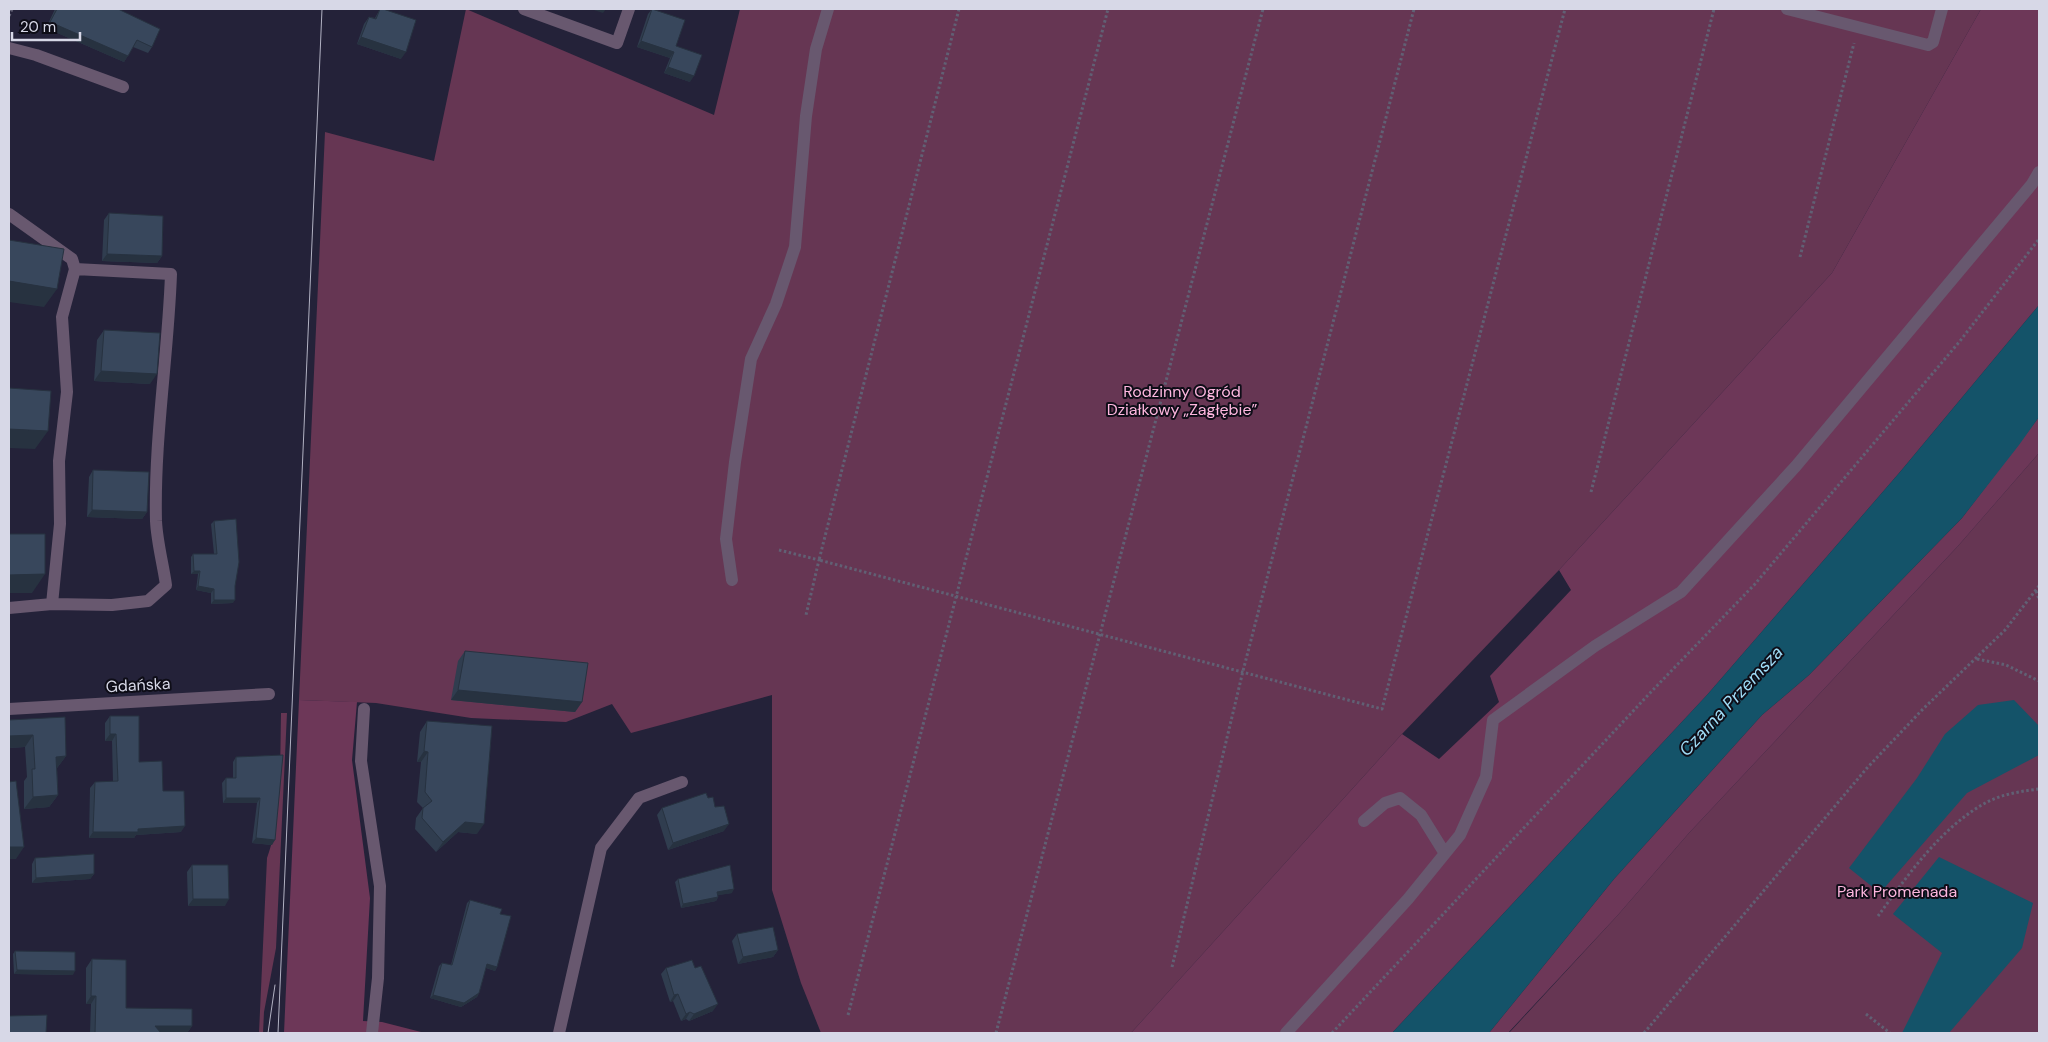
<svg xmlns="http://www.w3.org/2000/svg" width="2048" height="1042" viewBox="0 0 2048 1042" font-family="'DM Sans',sans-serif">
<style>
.green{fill:#663653}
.forest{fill:#6d3758}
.water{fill:#145369}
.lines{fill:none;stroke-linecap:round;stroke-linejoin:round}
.path{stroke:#616074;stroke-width:3;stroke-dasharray:2.5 2.5;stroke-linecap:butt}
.minor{stroke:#68586f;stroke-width:12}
.tram{stroke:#b2b2c3;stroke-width:1}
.wall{fill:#303d4f}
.shaded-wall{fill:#273240}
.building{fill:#38475c;stroke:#273240}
.labels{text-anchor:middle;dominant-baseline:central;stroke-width:4;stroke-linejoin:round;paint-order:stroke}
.park-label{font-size:16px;fill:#feb7df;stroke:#0e0d17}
.street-label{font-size:16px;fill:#d7d8e7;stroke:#0e0d17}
.water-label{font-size:18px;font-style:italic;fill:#9fdcf6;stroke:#0e0d17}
</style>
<rect width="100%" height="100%" fill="#242239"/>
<path class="green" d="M 466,9 L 714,115 L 740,9 L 1981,9 L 1832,273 L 1559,570 L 1402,734 L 1131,1033 L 821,1033 L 801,983 L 772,890 L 772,695 L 631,733 L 612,704 L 566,722 L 471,718 L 376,703 L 299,700 L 325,132 L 434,161 Z
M 2039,453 L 2039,1033 L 1509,1033 L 1617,916 L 1689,833 L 1958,546 Z
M 281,713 L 287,713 L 276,948 L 264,1012 L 263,1033 L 259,1033 L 267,858 C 282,819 280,756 281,713 Z"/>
<path class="forest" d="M 1981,9 L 2039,9 L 2039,305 L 1900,472 L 1707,695 L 1392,1033 L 1131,1033 L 1402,734 L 1439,759 L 1499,702 L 1490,676 L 1571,590 L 1559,570 L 1832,273 Z
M 2039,417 L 2039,453 L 1958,546 L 1689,833 L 1617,916 L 1508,1033 L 1489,1033 L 1614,879 L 1762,715 L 1809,675 L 1962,518 Z
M 299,700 L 357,702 L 352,760 L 370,898 L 363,1021 L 382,1022 L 425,1033 L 284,1033 Z"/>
<path class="water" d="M 2039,305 L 2039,417 L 2019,445 L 1962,518 L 1809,675 L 1762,715 L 1614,879 L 1489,1033 L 1392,1033 L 1707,695 L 1900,472 Z
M 2014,700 L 2039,726 L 2039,755 L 1967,793 L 1880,893 L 1849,868 L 1917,778 L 1945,734 L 1978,705 Z
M 1939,857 L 2033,903 L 2022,948 L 1949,1033 L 1902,1033 L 1942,953 L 1893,914 Z"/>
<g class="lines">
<path class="path" d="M 959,9 L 819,560 L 1382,709 L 1565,9
M 9,16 L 12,9
M 1800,257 L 1854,43
M 1591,492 L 1714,9
M 779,550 L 819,560 L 806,615
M 2036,591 L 2039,599
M 1977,659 L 2006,665 L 2039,681
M 1878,916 C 1908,875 1941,827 1987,802 C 2003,794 2022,791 2039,789
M 1172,967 L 1243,671 L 1414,9
M 1866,1014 L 1890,1033
M 848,1015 L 1108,9
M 996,1033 L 1263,9
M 1332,1033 L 1650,693 L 1755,584 L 1960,341 L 2039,239
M 1644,1033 L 1867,768 L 1923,709 L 2005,630 L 2039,586"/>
<path class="minor" d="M 524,9 L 617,43 L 629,9
M 1787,9 L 1928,45 L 1933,42 L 1942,9
M 9,48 L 36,55 L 123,87
M 9,214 L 72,259 L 75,269 L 62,317 L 67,392 L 59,461 L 60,524 L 52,604 L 9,608
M 732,580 L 726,539 L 735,462 L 751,359 L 776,304 L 795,247 L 806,116 L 816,49 L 828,9
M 52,604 L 112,605 L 148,601 L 166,585 C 163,564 157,542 156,521 C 154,439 168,357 171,274 L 75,269
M 9,709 L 269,694
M 364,709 L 361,761 L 380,886 L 378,978 L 372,1033
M 1364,821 L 1385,803 L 1400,798 L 1421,815 L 1444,852
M 559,1033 L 601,848 L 639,798 L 682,782
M 1286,1033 L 1408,899 L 1460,835 L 1486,777 L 1493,720 L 1595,646 L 1681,592 L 1796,466 L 2032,184 L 2039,172"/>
<path class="tram" d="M 268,1033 L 275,985
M 278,1033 L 322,9"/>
</g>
<path class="wall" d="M 55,9 L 118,9 L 152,47 L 148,53 L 133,47 L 124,62 L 46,28 Z
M 380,9 L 401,59 L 357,44 L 364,24 L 369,17 L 375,18 Z
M 652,9 L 676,46 L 690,82 L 664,73 L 670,58 L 637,47 L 648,14 Z
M 109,213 L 162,256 L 157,263 L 102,261 L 104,220 Z
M 104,330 L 150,384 L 94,381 L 97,340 Z
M 93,470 L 147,512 L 142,519 L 87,517 L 89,477 Z
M 214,521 L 235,586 L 233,603 L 211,604 L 211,593 L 196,590 L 198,574 L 191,574 L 191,557 L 193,554 L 214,554 L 211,524 Z
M 465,651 L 582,702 L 575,712 L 451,700 L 458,661 Z
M 110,716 L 139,762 L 163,791 L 181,832 L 136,835 L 134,838 L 89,838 L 90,788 L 95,782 L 113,782 L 112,741 L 105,741 L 105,723 Z
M 9,720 L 66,756 L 57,768 L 58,795 L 49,807 L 24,809 L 24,781 L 27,777 L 25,747 L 9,748 Z
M 427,721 L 477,834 L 458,832 L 436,852 L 415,829 L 416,818 L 423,808 L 417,802 L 421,762 L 417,762 L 420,732 Z
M 283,755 L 272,845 L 252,843 L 257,803 L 223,803 L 222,783 L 226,778 L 233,778 L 233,762 L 236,757 Z
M 708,798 L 715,807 L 724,831 L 668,850 L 657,815 L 662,808 Z
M 35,858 L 94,874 L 90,879 L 32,883 L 32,864 Z
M 192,865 L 225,906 L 188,906 L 187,872 Z
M 678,879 L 732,893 L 718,895 L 718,897 L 716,901 L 681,908 L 675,882 Z
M 470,900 L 497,967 L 495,971 L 486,968 L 479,993 L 477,997 L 461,1007 L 430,998 L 439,966 L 442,963 L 451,965 L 467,903 Z
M 737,934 L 778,950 L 773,957 L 738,964 L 732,941 Z
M 15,951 L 73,975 L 14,974 L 13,954 Z
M 92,959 L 126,1008 L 192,1026 L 187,1033 L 90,1033 L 91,1004 L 86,1004 L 86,968 Z
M 666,968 L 713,1011 L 689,1021 L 686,1019 L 681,1021 L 673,1001 L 670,1002 L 661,974 Z"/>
<path class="shaded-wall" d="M 591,9 L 606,9 L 603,13 Z
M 50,22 L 128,56 L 124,62 L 46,28 Z
M 361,37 L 406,52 L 401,59 L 357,44 Z
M 641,41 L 674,52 L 670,58 L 637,47 Z
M 668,67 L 694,76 L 690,82 L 664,73 Z
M 107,254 L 162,256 L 157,263 L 102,261 Z
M 9,281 L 57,289 L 44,307 L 9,302 Z
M 101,371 L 157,374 L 150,384 L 94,381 Z
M 9,429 L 48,431 L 35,449 L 9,448 Z
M 92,510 L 147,512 L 142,519 L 87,517 Z
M 194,571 L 200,571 L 198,574 L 191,574 Z
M 45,574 L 32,593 L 9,593 L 9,575 Z
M 198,586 L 214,589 L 211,593 L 196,590 Z
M 214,600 L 235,600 L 233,603 L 211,604 Z
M 458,690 L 582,702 L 575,712 L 451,700 Z
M 110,734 L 116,734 L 112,741 L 105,741 Z
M 33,735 L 25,747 L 9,748 L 9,736 Z
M 424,751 L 428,752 L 421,762 L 417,762 Z
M 66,756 L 57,768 L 48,769 L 56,757 Z
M 58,795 L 49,807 L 24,809 L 33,797 Z
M 226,798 L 260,798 L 257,803 L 223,803 Z
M 465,822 L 484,824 L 477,834 L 458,832 L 436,852 L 443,842 Z
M 729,824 L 724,831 L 668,850 L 673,843 Z
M 185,826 L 181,832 L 136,835 L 134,838 L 89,838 L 93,832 Z
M 256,838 L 275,840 L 272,845 L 252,843 Z
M 9,847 L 24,847 L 16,859 L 9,859 Z
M 94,874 L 90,879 L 32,883 L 36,878 Z
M 734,889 L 732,893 L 714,896 L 717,892 Z
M 718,897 L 716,901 L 681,908 L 683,904 Z
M 193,899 L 229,899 L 225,906 L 188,906 Z
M 778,950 L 773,957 L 738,964 L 743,957 Z
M 487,964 L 497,967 L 495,971 L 484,967 Z
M 17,970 L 75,971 L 73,975 L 14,974 Z
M 479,993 L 477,997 L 461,1007 L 430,998 L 433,995 Z
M 678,994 L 673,1001 L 670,1002 L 674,995 Z
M 91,996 L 96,996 L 91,1004 L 86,1004 Z
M 718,1004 L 713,1011 L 689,1021 L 694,1014 Z
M 690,1012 L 686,1019 L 681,1021 L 686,1014 Z
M 155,1026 L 192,1026 L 187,1033 L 150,1033 Z"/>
<path class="building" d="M 57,9 L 118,9 L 160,29 L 152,47 L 137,40 L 128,56 L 50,22 Z
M 380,9 L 383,9 L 416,20 L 406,52 L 361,37 L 369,17 L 376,19 Z
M 652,9 L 685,20 L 676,46 L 702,55 L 694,76 L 668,67 L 674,52 L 641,41 Z
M 109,213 L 163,216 L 162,256 L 107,254 Z
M 9,240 L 64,249 L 57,289 L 9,281 Z
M 104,330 L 160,333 L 157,374 L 101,371 Z
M 9,388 L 51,391 L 48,431 L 9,429 Z
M 93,470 L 149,472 L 147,512 L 92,510 Z
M 236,519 L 239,562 L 235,586 L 235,600 L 214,600 L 214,589 L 198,586 L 200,571 L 194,571 L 193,554 L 217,554 L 214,521 Z
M 9,534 L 45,534 L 45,574 L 9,575 Z
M 465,651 L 588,663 L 582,702 L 458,690 Z
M 110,716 L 139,716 L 139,762 L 162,761 L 163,791 L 184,791 L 185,826 L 138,829 L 138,832 L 93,832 L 95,782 L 118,781 L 116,734 L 110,734 Z
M 65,717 L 66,756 L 56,757 L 58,795 L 33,797 L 32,769 L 35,769 L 33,735 L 9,736 L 9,720 Z
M 427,721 L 492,726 L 484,824 L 465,822 L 443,842 L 422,818 L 423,808 L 432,801 L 425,792 L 428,752 L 424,751 Z
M 283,755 L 275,840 L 256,838 L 260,798 L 226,798 L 226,778 L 236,778 L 236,757 Z
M 16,781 L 24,847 L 9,847 L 9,782 Z
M 706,793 L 708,798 L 713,797 L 715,807 L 724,806 L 729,824 L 673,843 L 662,808 Z
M 94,854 L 94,874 L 36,878 L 35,858 Z
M 192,865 L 228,865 L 229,899 L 193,899 Z
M 730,865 L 734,889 L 717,892 L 718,897 L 683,904 L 678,879 Z
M 470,900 L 502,909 L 500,914 L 511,916 L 497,967 L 487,964 L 479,993 L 464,1003 L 433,995 L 442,963 L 452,965 Z
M 773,927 L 778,950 L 743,957 L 737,934 Z
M 15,951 L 75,952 L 75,971 L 17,970 Z
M 92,959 L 126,960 L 126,1008 L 192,1009 L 192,1026 L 155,1026 L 161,1033 L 95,1033 L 96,996 L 91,996 Z
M 692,960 L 695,968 L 701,966 L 718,1004 L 694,1014 L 690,1012 L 686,1014 L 678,994 L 674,995 L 666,968 Z
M 47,1015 L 46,1033 L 9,1033 L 9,1016 Z"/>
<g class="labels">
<g class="park-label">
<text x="1182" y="391">Rodzinny Ogród<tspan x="1182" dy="18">Działkowy „Zagłębie”</tspan></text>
<text x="1897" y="891">Park Promenada</text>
</g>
<g class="street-label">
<text transform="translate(138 685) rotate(-3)">Gdańska</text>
</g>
<g class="water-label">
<text transform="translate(1731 701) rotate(-47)">Czarna Przemsza</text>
</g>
</g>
<rect width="2048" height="1042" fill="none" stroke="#d7d8e7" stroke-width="20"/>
<path d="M12 32v8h68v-8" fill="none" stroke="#d7d8e7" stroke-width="2.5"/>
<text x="20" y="32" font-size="15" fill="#d7d8e7" stroke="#0e0d17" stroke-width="4" paint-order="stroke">20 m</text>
</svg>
